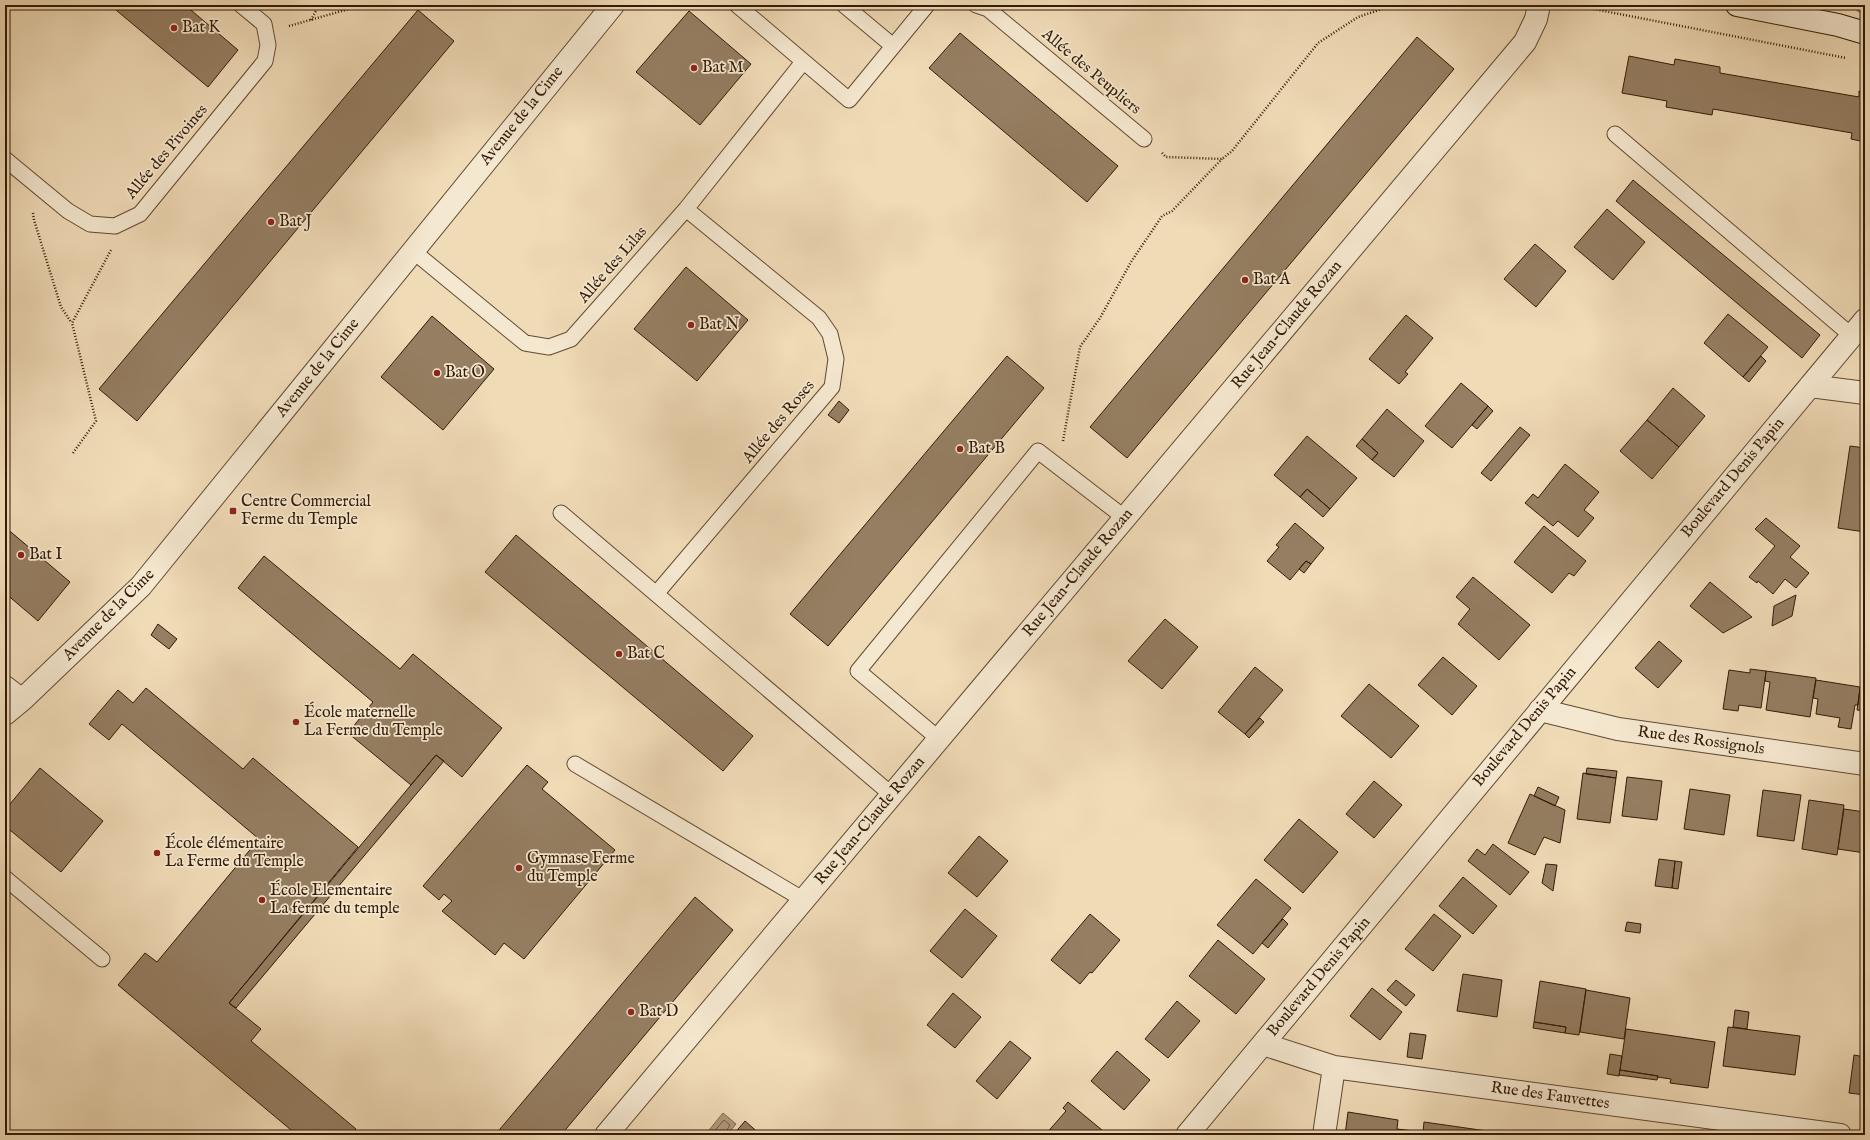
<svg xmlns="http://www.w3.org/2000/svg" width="1870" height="1140" viewBox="0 0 1870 1140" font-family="'IM FELL English',serif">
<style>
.water{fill:#b0997b;stroke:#7e664c}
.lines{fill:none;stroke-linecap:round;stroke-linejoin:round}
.shore{stroke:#725a40;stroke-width:1}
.building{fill:#957e62;stroke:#331a06}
.lane-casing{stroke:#624a32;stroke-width:17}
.street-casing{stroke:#624a32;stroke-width:24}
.secondary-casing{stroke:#331a06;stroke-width:24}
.path{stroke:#331a06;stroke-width:2.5;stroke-dasharray:1 2;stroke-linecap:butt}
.lane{stroke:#f5e8d0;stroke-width:15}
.street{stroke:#f5e8d0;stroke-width:22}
.secondary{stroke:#f5e8d0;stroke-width:22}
.poi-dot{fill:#8f2418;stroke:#f5e8d0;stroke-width:1.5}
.labels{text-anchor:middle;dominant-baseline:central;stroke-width:3.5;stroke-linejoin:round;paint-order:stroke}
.poi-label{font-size:16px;fill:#331a06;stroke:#f5e8d0;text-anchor:start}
.street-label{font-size:16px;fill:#331a06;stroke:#f5e8d0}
</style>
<rect width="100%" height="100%" fill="#f0dbb7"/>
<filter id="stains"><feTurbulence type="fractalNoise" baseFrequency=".005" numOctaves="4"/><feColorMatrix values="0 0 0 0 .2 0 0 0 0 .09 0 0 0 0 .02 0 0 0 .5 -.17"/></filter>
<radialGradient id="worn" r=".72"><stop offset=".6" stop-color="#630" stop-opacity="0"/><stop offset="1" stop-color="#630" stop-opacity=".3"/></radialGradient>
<path class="water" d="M 723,1113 L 736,1124 L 727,1135 L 705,1135 Z"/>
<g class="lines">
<path class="shore" d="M 711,1135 L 724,1120 L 730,1125 L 724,1135"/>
</g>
<path class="building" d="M 110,5 L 185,5 L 238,50 L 208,87 Z
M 418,10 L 454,41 L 137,421 L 99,389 Z
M 689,11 L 751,64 L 700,125 L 636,72 Z
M 960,33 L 1118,166 L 1087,202 L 929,68 Z
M 1417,37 L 1454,69 L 1127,458 L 1090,427 Z
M 1629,56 L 1674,65 L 1675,59 L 1720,67 L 1720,73 L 1859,97 L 1859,91 L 1865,92 L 1865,142 L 1851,139 L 1852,133 L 1713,109 L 1712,115 L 1666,107 L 1667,101 L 1622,93 Z
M 1633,180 L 1820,335 L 1802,358 L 1616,201 Z
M 1607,209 L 1645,242 L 1613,280 L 1574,247 Z
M 1535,244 L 1566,271 L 1536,307 L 1504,279 Z
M 686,267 L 748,320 L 697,381 L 634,329 Z
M 1728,314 L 1768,347 L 1743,377 L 1704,343 Z
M 1406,315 L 1433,338 L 1405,372 L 1408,374 L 1399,384 L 1369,359 Z
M 432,316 L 494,369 L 443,430 L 381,377 Z
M 1007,356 L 1044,388 L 828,646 L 790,614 Z
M 1761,356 L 1766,361 L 1749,382 L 1743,377 Z
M 1461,383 L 1488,406 L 1452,448 L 1425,426 Z
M 1673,388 L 1705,416 L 1679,447 L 1647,420 Z
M 839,401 L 849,410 L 839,423 L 828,415 Z
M 1488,406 L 1493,411 L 1477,429 L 1472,425 Z
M 1387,409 L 1424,441 L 1394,477 L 1372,460 L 1378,453 L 1362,439 Z
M 1647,420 L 1679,447 L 1652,479 L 1620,451 Z
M 1520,427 L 1530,435 L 1491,481 L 1481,473 Z
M 1307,436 L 1357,478 L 1330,509 L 1307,489 L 1300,497 L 1274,475 Z
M 1362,439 L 1378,453 L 1372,460 L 1356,446 Z
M 1850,446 L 1865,448 L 1865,532 L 1838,528 Z
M 1565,464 L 1599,492 L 1584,510 L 1594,518 L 1578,537 L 1558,521 L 1553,526 L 1525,503 L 1533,494 L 1538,498 Z
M 1307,489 L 1330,509 L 1323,517 L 1300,497 Z
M 1766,518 L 1800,546 L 1790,557 L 1809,573 L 1796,588 L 1785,579 L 1773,594 L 1758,581 L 1757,583 L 1749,577 L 1775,546 L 1755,529 Z
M 1295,523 L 1324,548 L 1311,564 L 1306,561 L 1290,580 L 1267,561 L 1279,547 L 1276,545 Z
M 1544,526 L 1586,561 L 1574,576 L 1569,573 L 1552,593 L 1514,562 Z
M 5,527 L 70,582 L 38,621 L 5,593 Z
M 516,535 L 753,736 L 723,771 L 485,572 Z
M 264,556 L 400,669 L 413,654 L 502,728 L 462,777 L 436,755 L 411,785 L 348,733 L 373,702 L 238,588 Z
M 1306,561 L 1311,564 L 1304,573 L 1299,569 Z
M 1473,577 L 1530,625 L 1499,660 L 1458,624 L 1470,609 L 1456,597 Z
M 1710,582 L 1752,617 L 1723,633 L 1690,606 Z
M 1796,595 L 1792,616 L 1772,626 L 1774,606 Z
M 1165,619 L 1198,647 L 1162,689 L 1128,661 Z
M 158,624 L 177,639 L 169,649 L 151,635 Z
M 1659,641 L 1682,661 L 1658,688 L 1635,668 Z
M 1443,657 L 1477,686 L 1452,715 L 1418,685 Z
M 1255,667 L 1283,690 L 1245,734 L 1218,712 Z
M 1750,669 L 1766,671 L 1761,708 L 1739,705 L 1738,711 L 1723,709 L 1729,670 L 1750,673 Z
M 1766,671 L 1816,678 L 1810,717 L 1766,710 L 1770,682 L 1765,681 Z
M 1862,675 L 1865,675 L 1865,711 L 1857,710 Z
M 1816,680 L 1860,687 L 1858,705 L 1855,705 L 1851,729 L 1838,727 L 1840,718 L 1816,714 L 1818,699 L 1813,698 Z
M 1369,684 L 1419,726 L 1391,758 L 1341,716 Z
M 146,688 L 243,769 L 253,758 L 358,847 L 229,1003 L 261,1029 L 251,1041 L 356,1129 L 352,1135 L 297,1135 L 118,985 L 145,953 L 157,962 L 259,839 L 122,724 L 109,740 L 89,724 L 118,690 L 133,703 Z
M 1260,718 L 1264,722 L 1249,738 L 1245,734 Z
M 436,755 L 444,761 L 236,1008 L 229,1003 Z
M 527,765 L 548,782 L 542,789 L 615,850 L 524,959 L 504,943 L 495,955 L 442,911 L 452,901 L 444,894 L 439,900 L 423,886 Z
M 40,768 L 103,821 L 61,872 L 5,826 L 5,810 Z
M 1587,768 L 1617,771 L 1616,778 L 1586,774 Z
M 1583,773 L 1616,778 L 1610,823 L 1577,819 Z
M 1627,777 L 1662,781 L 1657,820 L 1622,816 Z
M 1374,781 L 1402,805 L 1374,838 L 1346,814 Z
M 1538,787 L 1559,797 L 1555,806 L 1534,796 Z
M 1690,789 L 1730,795 L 1724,835 L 1684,829 Z
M 1763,790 L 1801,795 L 1794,841 L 1757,836 Z
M 1530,794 L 1565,810 L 1560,843 L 1544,837 L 1535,855 L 1508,843 Z
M 1809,800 L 1844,805 L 1837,855 L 1802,849 Z
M 1844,809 L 1865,812 L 1865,853 L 1838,849 Z
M 1299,819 L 1338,852 L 1303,893 L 1264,860 Z
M 979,836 L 1008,861 L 977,897 L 948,873 Z
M 1493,844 L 1529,872 L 1510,895 L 1468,861 L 1477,849 L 1485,855 Z
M 1659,859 L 1675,861 L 1672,888 L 1655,886 Z
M 1675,861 L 1682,862 L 1678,889 L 1672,888 Z
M 1546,864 L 1557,865 L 1553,891 L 1542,883 Z
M 1463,877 L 1497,906 L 1473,934 L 1439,906 Z
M 1256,879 L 1291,908 L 1253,954 L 1217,925 Z
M 695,897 L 733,930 L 561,1135 L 495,1135 Z
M 965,909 L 997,936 L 962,978 L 930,951 Z
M 1090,914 L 1120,940 L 1092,973 L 1090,972 L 1080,984 L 1051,960 Z
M 1434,914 L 1461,936 L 1433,971 L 1405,949 Z
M 1283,919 L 1288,924 L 1268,948 L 1262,943 Z
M 1627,922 L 1641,924 L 1640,933 L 1625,931 Z
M 1218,940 L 1265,979 L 1236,1014 L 1189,976 Z
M 1463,974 L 1502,980 L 1497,1017 L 1457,1011 Z
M 1396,980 L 1415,995 L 1406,1006 L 1387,990 Z
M 1540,981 L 1586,989 L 1579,1035 L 1565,1033 L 1566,1027 L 1534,1022 Z
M 1372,988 L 1402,1012 L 1380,1040 L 1350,1016 Z
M 1586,990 L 1630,998 L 1624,1039 L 1580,1032 Z
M 953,993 L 981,1017 L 955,1048 L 927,1025 Z
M 1177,1001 L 1200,1021 L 1168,1058 L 1145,1039 Z
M 1735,1010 L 1749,1012 L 1747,1029 L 1733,1027 Z
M 1534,1022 L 1566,1027 L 1565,1033 L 1533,1028 Z
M 1728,1027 L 1800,1036 L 1795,1075 L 1723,1066 Z
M 1626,1029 L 1715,1042 L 1708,1088 L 1670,1083 L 1671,1079 L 1657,1077 L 1658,1076 L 1620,1070 Z
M 1410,1033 L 1426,1035 L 1422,1059 L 1407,1057 Z
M 1010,1041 L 1031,1058 L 997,1099 L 976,1081 Z
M 1117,1051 L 1150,1080 L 1124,1110 L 1091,1081 Z
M 1610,1054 L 1622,1056 L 1619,1076 L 1607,1074 Z
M 1854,1055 L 1865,1057 L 1865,1095 L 1849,1093 Z
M 1620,1070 L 1658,1076 L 1657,1080 L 1619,1075 Z
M 1068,1102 L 1108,1135 L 1045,1135 L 1066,1111 L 1063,1108 Z
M 1348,1112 L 1398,1120 L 1397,1129 L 1423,1132 L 1424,1122 L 1515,1135 L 1345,1135 Z
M 745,1121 L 761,1135 L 733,1135 Z"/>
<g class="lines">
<defs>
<path id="lane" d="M 737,5 L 849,100 L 927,5
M 844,5 L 893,46
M 976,5 L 988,9 L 1144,139
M 1863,5 L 1865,5
M 1615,134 L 1852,336
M 5,159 L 68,211 L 90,224 L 115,226 L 140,214 L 265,61 L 268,45 L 264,24 L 241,5
M 413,251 L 525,343 L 549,347 L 571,339 L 686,209 L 803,62
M 561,513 L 892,795
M 656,594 L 832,387 L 836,359 L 830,334 L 819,318 L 686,209
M 939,739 L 858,671 L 1038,451 L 1125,518
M 575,764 L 804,900
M 5,878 L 102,959"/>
<path id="street" d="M 1810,386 L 1865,393
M 5,687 L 22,700
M 1540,710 L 1618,729 L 1865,764
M 5,714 L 22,700 L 141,586 L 613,5
M 1263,1044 L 1334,1067 L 1840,1135
M 606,1135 L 1525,42 L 1536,19 L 1539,5
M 1187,1135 L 1865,320
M 1324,1135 L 1334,1067"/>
<path id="secondary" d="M 1737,5 L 1838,25 L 1865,33"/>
</defs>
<use href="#lane" class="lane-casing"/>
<use href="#street" class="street-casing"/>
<use href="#secondary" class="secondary-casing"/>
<path class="path" d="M 1573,5 L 1846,58
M 311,20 L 319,5
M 289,26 L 363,5
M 1162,153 L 1166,157 L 1222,159 L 1232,151 L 1318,43 L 1358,17 L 1382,9 L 1387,5
M 33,213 L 34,220 L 61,307 L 71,322
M 1063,441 L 1080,347 L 1100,318 L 1131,262 L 1162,216 L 1172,211 L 1222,159
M 73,453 L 96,421 L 72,323 L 111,250"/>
<use href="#lane" class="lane"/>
<use href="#street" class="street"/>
<use href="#secondary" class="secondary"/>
</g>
<g class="poi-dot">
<circle cx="174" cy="28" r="4"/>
<circle cx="694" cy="68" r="4"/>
<circle cx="271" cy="222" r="4"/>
<circle cx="1245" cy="280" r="4"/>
<circle cx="691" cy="325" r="4"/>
<circle cx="437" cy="373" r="4"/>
<circle cx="960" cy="449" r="4"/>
<rect x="229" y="507" width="8" height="8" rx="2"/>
<circle cx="21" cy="555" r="4"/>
<circle cx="619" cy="654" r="4"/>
<circle cx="296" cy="722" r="4"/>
<circle cx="157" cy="853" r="4"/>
<circle cx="519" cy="868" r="4"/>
<circle cx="262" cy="900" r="4"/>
<circle cx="631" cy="1012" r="4"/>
</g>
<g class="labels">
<g class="poi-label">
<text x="182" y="28">Bat K</text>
<text x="702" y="68">Bat M</text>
<text x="279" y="222">Bat J</text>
<text x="1253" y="280">Bat A</text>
<text x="699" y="325">Bat N</text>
<text x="445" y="373">Bat O</text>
<text x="968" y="449">Bat B</text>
<text x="241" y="502">Centre Commercial<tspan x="241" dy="18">Ferme du Temple</tspan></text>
<text x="29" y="555">Bat I</text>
<text x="627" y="654">Bat C</text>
<text x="304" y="713">École maternelle<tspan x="304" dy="18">La Ferme du Temple</tspan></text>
<text x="165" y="844">École élémentaire<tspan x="165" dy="18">La Ferme du Temple</tspan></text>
<text x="527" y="859">Gymnase Ferme<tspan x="527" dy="18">du Temple</tspan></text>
<text x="270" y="891">École Elementaire<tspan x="270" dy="18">La ferme du temple</tspan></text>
<text x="639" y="1012">Bat D</text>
</g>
<g class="street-label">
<text transform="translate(1091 72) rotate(40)">Allée des Peupliers</text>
<text transform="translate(522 116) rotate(-51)">Avenue de la Cime</text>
<text transform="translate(167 152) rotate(-50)">Allée des Pivoines</text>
<text transform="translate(613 265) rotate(-49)">Allée des Lilas</text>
<text transform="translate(1287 325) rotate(-50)">Rue Jean-Claude Rozan</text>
<text transform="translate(318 368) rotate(-51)">Avenue de la Cime</text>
<text transform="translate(779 422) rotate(-50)">Allée des Roses</text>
<text transform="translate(1733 478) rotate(-50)">Boulevard Denis Papin</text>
<text transform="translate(1078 573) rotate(-50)">Rue Jean-Claude Rozan</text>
<text transform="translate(109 615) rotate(-45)">Avenue de la Cime</text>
<text transform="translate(1525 727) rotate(-50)">Boulevard Denis Papin</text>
<text transform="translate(1701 741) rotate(8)">Rue des Rossignols</text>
<text transform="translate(870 821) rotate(-50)">Rue Jean-Claude Rozan</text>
<text transform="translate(1319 977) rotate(-50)">Boulevard Denis Papin</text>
<text transform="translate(1550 1096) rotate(8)">Rue des Fauvettes</text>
</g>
</g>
<rect width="1870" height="1140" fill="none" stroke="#f0dbb7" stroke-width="20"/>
<rect x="6" y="6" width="1858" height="1128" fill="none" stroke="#331a06" stroke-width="2"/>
<rect x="10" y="10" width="1850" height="1120" fill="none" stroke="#331a06"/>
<rect width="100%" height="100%" filter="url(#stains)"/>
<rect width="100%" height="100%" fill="url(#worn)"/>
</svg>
